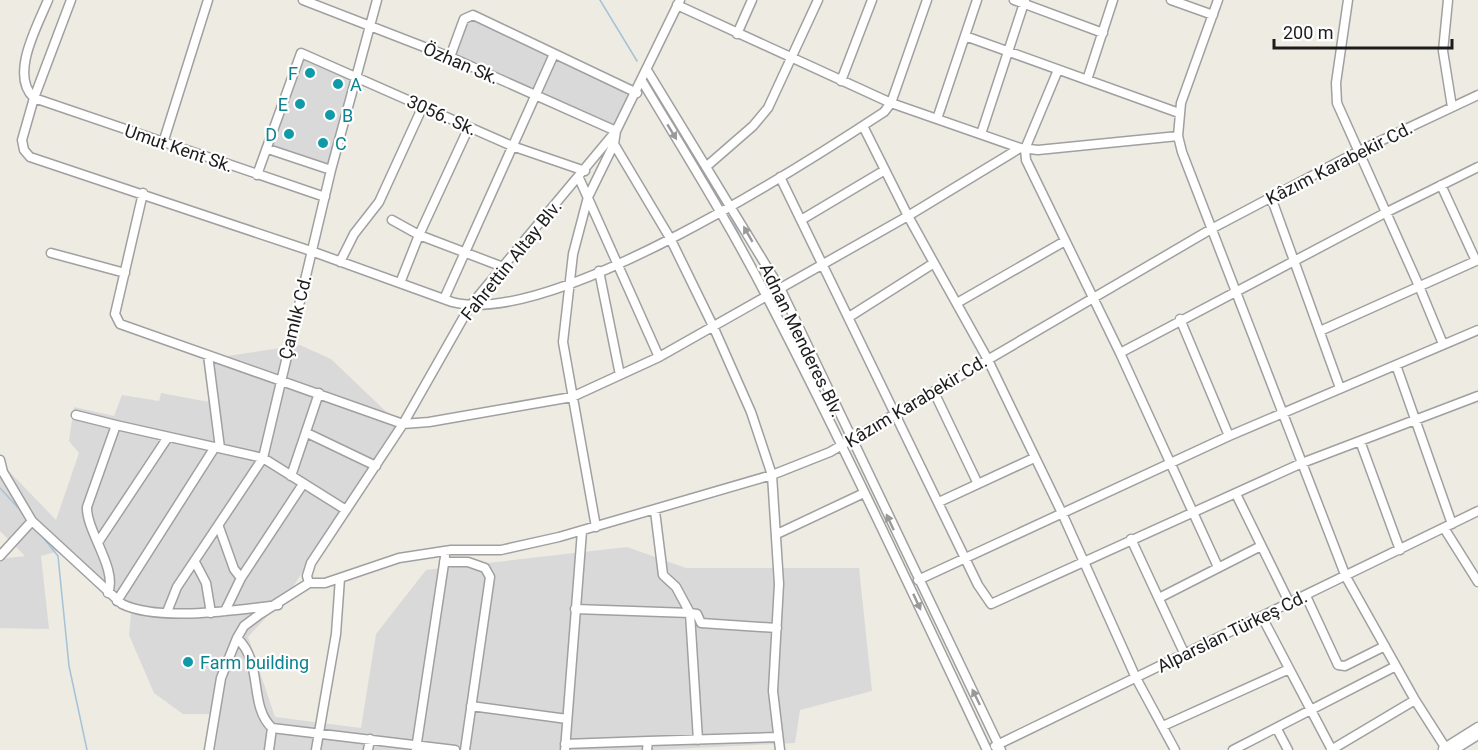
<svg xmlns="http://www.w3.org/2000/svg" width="1478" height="750" viewBox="0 0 1478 750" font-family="Roboto,sans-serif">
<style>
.residential{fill:#dad9d9}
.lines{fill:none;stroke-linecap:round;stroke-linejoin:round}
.stream{stroke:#a4c2d9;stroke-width:1.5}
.minor-casing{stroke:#a0a0a0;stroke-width:11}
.minor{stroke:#fff;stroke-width:8}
.oneway{fill:#999}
.culture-dot{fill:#0f9aa8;stroke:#fff;stroke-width:2}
.labels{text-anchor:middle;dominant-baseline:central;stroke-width:4.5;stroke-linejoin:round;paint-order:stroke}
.street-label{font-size:18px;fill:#1c1c1c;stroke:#fff}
.culture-label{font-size:18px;fill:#0d838f;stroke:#fff;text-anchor:start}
</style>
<rect width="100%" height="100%" fill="#edebe2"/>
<path class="residential" d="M 468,15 L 637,93 L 616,131 L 450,57 Z
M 301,53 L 357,76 L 331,170 L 268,149 Z
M 300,345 L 331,359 L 398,423 L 289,593 L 248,637 L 275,717 L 361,728 L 376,634 L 426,570 L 627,547 L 686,568 L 859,568 L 872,691 L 800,710 L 795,743 L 655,750 L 214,750 L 210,714 L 183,714 L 154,693 L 129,635 L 131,613 L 63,550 L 41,556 L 49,629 L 0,628 L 0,559 L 25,556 L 0,531 L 0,462 L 56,520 L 79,453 L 69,441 L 74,407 L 114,416 L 122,395 L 159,401 L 161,393 L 209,402 L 202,354 L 221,357 Z"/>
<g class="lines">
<path class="stream" d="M 600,0 L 637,61
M 656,94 L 725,206
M 729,213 L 745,247
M 0,488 L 22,512
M 41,535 L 58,556 L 69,666 L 87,750"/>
<defs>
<path id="minor" d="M 48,0 C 38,25 9,75 34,98 L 325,197
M 71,0 L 34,98 L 22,140 L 24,150 L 30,157 L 311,251 L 452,302 C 550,328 799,168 884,112 L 891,103 L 927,0
M 303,0 L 450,57 L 616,131 L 614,144 L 588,197 L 573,254 L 563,342 L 596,527
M 1014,0 L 1103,33
M 1171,0 L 1213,15
M 1348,0 L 1336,83 L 1337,103 L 1419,286 L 1443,344
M 1448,0 L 1443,51 L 1452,107
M 677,5 L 891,103 L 1020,148 L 1038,150 L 1178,136 L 1182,152 L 1346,577 L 1415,700 L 1445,747 L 1450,750
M 737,34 L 752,0
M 965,36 L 1179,113
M 450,57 L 464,19 L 473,15 L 637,93
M 647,70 L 781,290 L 1001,750
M 1058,70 L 1025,149 L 1026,160 L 1120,353 L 1218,567
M 1087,80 L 1113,0
M 642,81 C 685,153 729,223 767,297 C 844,446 915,598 987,750
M 841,81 L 872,0
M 937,119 L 977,0
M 863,126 L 908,216 L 1020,148
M 981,134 L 1025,0
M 1178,136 L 1181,103 L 1218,0
M 163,143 L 208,0
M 614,144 L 670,238 L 713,326 L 751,412 L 772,475 L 779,584 L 773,691 L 780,750
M 268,149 L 331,170
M 707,166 L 753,126 L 768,108 L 818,0
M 257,175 L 301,53 L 512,146 L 585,171
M 780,177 L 978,585 L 991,604 L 1302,463 L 1478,396
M 579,178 L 659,357
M 1441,185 L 1476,261
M 143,193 L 115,314 L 120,324 L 403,424 L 429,422 L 572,397 L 659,357 L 908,216 L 934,263 L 849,317
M 1271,197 L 1340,388
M 392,220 L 419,235 L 503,267
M 801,220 L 885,170
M 51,253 L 125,273
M 340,262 L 354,234 L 379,202 L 423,106
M 934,263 L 987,358 L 1062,513 L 1136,678 L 1175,750
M 599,271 L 620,375
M 400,283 L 419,235 L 469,127
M 444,299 L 554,54
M 957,303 L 1065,241
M 1180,319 L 1229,436
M 1320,331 L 1478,260
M 1120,353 L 1385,213 L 1478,167
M 208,355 L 220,448
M 1396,365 L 1452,524
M 934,392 L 978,484
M 76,415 L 116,425
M 307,433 L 376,466
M 1360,441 L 1400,550
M 0,460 L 3,472 L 32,521 L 122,604 C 159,622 237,610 278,605
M 291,476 L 319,393
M 1236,494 L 1290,604
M 939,502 L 1034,458
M 655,511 L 663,575 L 676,587 L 690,613 L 698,740
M 219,527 L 234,569 L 241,578
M 1444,528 L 1478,582
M 777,534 L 864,493
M 1131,539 L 1185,655
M 99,541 L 168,437
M 0,556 L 32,521
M 195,562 L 206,583 L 211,613
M 444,562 L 468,562 L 485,568 L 490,577 L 465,750
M 918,580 L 1229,436 L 1478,330
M 309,583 L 325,583 L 399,558 L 451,550 L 501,550 L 559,537 L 772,475 L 830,452 L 1213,228 L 1357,152 L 1478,95
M 309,583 L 307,576 L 311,563 L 403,424 L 470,306 L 616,131 L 680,0
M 108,593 C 118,569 86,531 87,507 L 116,425 L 263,458 L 346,510
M 1306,596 L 1338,665 L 1345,666 L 1385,646
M 1159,598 L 1261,546
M 117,601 L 215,447
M 575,609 L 690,613 L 697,614 L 701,623 L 777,628
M 225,611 L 241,578 L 303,484
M 167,612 L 177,587 L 263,458 L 331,170 L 377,0
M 1262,617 L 1332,750
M 237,638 C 264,663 248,705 272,728 L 455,750
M 471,706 L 567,719
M 1163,726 L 1287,670
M 1277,729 L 1288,750
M 565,744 L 648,741
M 995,746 L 1478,511
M 416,749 L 445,557
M 1443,749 L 1478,727
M 209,750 L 221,678 L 237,638 L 244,626 L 260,614 L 309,583
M 269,750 L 272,728
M 316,750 L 336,634 L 340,578
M 368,750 L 370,739
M 565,750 L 582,531
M 647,750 L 648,741 L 777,737
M 1233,750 L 1396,666
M 1331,750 L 1415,700
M 1454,750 L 1478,735"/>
</defs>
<use href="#minor" class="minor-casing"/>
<use href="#minor" class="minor"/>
</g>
<defs><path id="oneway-solid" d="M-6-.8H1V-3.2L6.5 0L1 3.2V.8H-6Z" transform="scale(1.5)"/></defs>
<g class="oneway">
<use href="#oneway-solid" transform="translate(672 132) rotate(59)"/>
<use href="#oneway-solid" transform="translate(748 234) rotate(-120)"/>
<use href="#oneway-solid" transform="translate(890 522) rotate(-115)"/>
<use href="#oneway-solid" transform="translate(917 602) rotate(65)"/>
<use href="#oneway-solid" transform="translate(976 697) rotate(-116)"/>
</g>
<g class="culture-dot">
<circle cx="310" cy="73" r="6"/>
<circle cx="338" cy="84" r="6"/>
<circle cx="300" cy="104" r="6"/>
<circle cx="330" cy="115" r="6"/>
<circle cx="289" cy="134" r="6"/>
<circle cx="323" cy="143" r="6"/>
<circle cx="188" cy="662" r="6"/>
</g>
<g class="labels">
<g class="street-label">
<text transform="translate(461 63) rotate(23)">Özhan Sk.</text>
<text transform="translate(442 115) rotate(24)">3056. Sk.</text>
<text transform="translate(179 148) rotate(19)">Umut Kent Sk.</text>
<text transform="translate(1339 163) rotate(-27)">Kâzım Karabekir Cd.</text>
<text transform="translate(511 260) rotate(-51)">Fahrettin Altay Blv.</text>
<text transform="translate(295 317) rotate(-76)">Çamlık Cd.</text>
<text transform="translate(802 340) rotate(64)">Adnan Menderes Blv.</text>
<text transform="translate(916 401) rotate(-31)">Kâzım Karabekir Cd.</text>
<text transform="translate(1232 631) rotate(-26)">Alparslan Türkeş Cd.</text>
</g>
<g class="culture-label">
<text x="298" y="73" text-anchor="end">F</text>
<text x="350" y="84">A</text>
<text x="288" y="104" text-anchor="end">E</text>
<text x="342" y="115">B</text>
<text x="277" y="134" text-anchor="end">D</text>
<text x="335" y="143">C</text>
<text x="200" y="662">Farm building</text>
</g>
</g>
<path d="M1274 39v9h178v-9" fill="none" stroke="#1c1c1c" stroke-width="3"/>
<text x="1283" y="39" font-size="18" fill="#1c1c1c" stroke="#ffffff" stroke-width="4.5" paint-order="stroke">200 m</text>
</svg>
